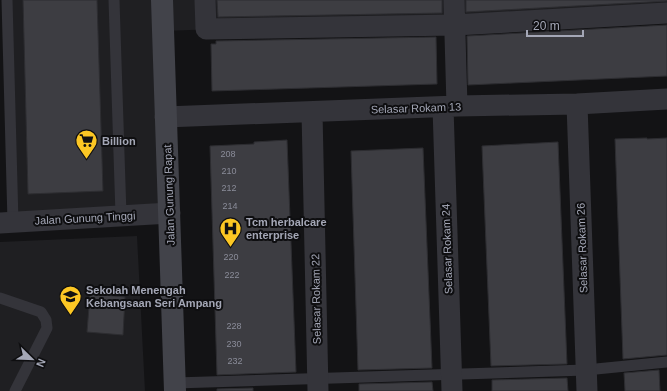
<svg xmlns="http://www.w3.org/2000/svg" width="667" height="391" viewBox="0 0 667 391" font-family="Helvetica,sans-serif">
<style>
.built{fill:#1f1f22}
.building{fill:#3d3d42;stroke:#2d2d31}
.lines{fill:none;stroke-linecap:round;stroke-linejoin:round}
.lane{stroke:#34343a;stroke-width:11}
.street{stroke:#34343a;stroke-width:21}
.secondary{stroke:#42434a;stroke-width:22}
.labels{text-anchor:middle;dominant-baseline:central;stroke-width:4;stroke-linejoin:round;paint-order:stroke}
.number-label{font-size:9px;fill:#8a8c99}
.street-label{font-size:11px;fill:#a4a7b6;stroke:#0e0e10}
.poi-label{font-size:11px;font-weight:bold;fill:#a4a7b6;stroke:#0e0e10;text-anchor:start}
</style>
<rect width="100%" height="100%" fill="#131315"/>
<path class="built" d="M 9,0 L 667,0 L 667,12 L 164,31 L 169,211 L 13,222 Z
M 137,236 L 145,391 L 0,391 L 0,242 Z"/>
<path class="building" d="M 23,0 L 97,0 L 103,191 L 28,194 Z
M 217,0 L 442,0 L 442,13 L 218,17 Z
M 466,0 L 667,0 L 667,1 L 466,12 Z
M 667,25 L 667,76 L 468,85 L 467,36 Z
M 436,37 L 437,84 L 212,91 L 211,44 L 216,44 L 216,41 Z
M 647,138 L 647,139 L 667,138 L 667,355 L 623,359 L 615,139 Z
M 287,140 L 296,372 L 217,375 L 210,146 L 254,144 L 254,142 Z
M 558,142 L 567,364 L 491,366 L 482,146 Z
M 423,148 L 432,368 L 358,370 L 351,151 Z
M 90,294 L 125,297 L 123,335 L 87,332 Z
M 659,370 L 660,391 L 625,391 L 624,373 Z
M 567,378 L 568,391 L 492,391 L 492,380 Z
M 432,382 L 433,391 L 359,391 L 359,384 Z
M 253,388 L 253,391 L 217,391 L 217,389 Z"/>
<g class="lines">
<path class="lane" d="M 7,0 L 13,222
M 114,0 L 121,215
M 0,298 L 41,312 L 46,320 L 47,328 L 15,391
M 175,383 L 586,370 L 667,362"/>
<path class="street" d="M 205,0 L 206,29 L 455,25 L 667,13
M 454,0 L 457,106
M 577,104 L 587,391
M 443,107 L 452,391
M 312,112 L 318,391
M 165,117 L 457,106 L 577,104 L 667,99
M 0,223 L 170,213"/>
<path class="secondary" d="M 162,0 L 175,391"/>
</g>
<defs>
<symbol id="supermarket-pin" viewBox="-11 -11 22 30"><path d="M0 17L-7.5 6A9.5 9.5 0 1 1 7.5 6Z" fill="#fcc724" stroke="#0e0e10"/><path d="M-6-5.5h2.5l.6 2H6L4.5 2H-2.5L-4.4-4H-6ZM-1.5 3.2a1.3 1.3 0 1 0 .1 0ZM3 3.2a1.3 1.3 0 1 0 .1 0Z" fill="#111"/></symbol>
<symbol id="hospital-pin" viewBox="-11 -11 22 30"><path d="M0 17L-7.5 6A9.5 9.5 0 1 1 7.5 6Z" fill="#fcc724" stroke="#0e0e10"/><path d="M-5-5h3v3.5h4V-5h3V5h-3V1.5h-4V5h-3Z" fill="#111"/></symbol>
<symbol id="school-pin" viewBox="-11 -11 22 30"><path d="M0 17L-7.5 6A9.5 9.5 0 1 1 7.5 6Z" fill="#fcc724" stroke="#0e0e10"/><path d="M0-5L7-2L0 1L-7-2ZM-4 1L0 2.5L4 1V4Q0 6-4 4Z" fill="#111"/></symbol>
</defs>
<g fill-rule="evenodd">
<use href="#supermarket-pin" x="74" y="128" width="25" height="34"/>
<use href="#hospital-pin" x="218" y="216" width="25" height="34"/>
<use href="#school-pin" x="58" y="284" width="25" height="34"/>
</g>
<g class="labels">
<g class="number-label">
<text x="228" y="154">208</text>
<text x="229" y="171">210</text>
<text x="229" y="188">212</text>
<text x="230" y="206">214</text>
<text x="231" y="257">220</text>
<text x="232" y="275">222</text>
<text x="234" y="326">228</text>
<text x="234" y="344">230</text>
<text x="235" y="361">232</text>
</g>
<g class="street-label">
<text transform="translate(416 108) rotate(-2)">Selasar Rokam 13</text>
<text transform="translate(169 195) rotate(-92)">Jalan Gunung Rapat</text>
<text transform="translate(85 218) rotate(-3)">Jalan Gunung Tinggi</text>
<text transform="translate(582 248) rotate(-92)">Selasar Rokam 26</text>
<text transform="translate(447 249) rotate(-92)">Selasar Rokam 24</text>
<text transform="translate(316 299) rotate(-91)">Selasar Rokam 22</text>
</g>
<g class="poi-label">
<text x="102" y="141">Billion</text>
<text x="246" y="222">Tcm herbalcare<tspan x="246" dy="13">enterprise</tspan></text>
<text x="86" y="290">Sekolah Menengah<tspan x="86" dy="13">Kebangsaan Seri Ampang</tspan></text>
</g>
</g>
<g transform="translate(32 359) rotate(113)" stroke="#0e0e10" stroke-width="3" paint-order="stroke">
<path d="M0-3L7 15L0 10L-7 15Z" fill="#a4a7b6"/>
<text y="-6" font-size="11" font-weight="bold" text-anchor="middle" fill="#a4a7b6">N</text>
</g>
<path d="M527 30v6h56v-6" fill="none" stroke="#a4a7b6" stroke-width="2"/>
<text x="533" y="30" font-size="12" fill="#a4a7b6" stroke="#0e0e10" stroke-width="3" paint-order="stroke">20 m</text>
</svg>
